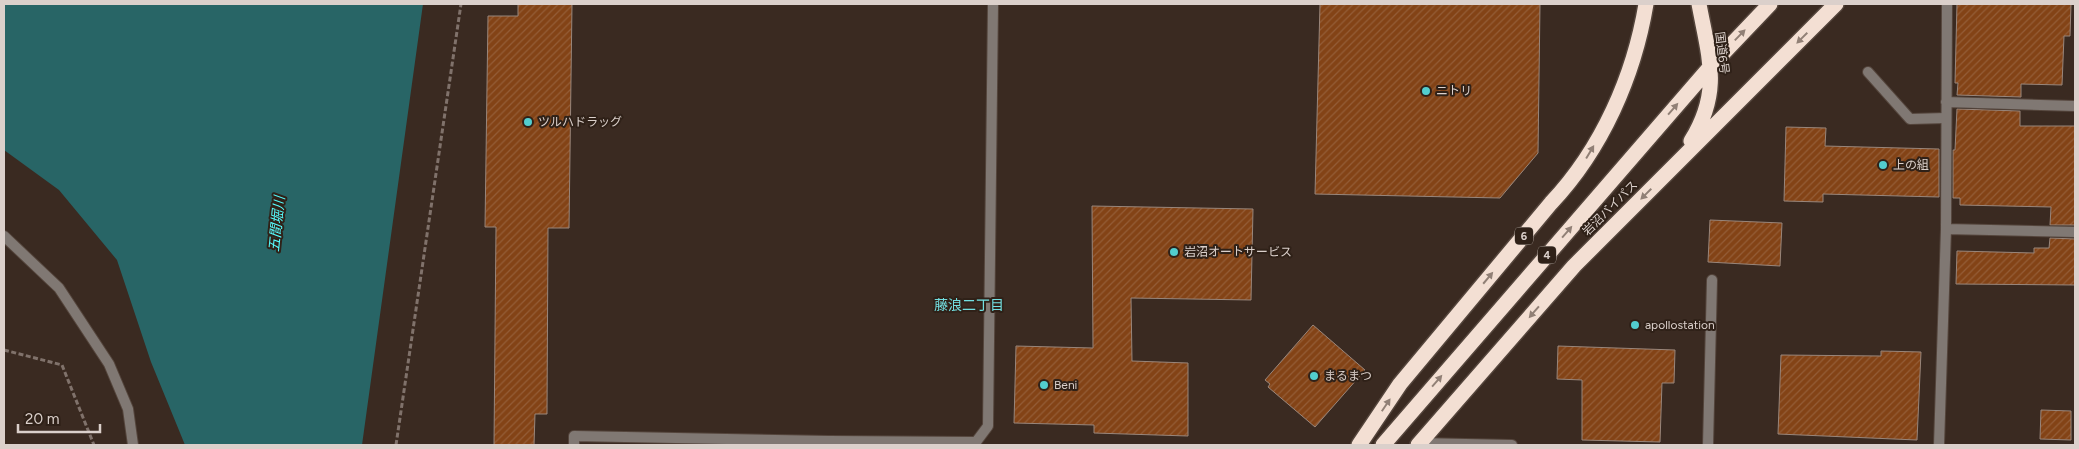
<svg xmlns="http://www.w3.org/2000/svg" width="2079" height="449" viewBox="0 0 2079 449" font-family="Figtree,'Noto Sans JP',sans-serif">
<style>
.water{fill:#286566}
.building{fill:url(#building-hatch);stroke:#99867b}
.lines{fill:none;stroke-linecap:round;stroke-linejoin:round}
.lane-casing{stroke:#54453c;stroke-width:12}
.street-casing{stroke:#54453c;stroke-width:12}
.highway-casing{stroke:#54453c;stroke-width:18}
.path{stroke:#80726b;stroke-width:3;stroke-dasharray:5 2.5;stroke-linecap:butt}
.lane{stroke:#807873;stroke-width:10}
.street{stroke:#807873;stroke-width:10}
.highway{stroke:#f3dfd3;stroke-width:15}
.oneway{fill:#918076}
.poi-dot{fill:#52cdce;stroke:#2f2118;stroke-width:2}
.labels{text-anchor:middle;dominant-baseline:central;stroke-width:4;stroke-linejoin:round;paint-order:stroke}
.shield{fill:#2f2118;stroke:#a79c95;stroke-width:1}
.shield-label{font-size:11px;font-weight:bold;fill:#dbd0cb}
.street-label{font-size:12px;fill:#dbd0cb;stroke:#2f2118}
.poi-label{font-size:12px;fill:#dbd0cb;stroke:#2f2118;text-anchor:start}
.water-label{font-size:14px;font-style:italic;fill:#55fbfd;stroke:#2f2118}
.neighbourhood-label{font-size:14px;fill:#73dfe1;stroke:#2f2118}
</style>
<defs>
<pattern id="building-hatch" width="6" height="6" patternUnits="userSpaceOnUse" patternTransform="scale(1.25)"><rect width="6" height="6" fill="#834316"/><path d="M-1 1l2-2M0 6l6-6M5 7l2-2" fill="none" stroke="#945d37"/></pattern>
</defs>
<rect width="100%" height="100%" fill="#3a2a21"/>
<path class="water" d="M 4,4 L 423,4 L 362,445 L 185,445 L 151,362 L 117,260 L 59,190 L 4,150 Z"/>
<path class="building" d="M 518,4 L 572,4 L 569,228 L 548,228 L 547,414 L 535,414 L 534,445 L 494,445 L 496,227 L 485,227 L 488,16 L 518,16 Z
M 1320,4 L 1540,4 L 1538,153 L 1500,198 L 1315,194 Z
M 1957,4 L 2071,4 L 2070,36 L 2064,36 L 2062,85 L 2021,84 L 2021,97 L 1957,95 L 1958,83 L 1955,83 Z
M 1957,109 L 2020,111 L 2020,126 L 2075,126 L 2075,225 L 2050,225 L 2051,207 L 1960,205 L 1960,198 L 1953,198 L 1953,150 L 1955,150 Z
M 1786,127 L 1826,128 L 1825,146 L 1939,149 L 1939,197 L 1823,194 L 1823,202 L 1784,201 Z
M 1092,206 L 1253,209 L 1251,300 L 1131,298 L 1132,361 L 1188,363 L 1188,436 L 1094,433 L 1094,425 L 1014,423 L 1016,346 L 1093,348 Z
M 1710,220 L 1782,223 L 1780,266 L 1708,262 Z
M 2050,238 L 2075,239 L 2075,285 L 1956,284 L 1957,251 L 2034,253 L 2034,248 L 2049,248 Z
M 1313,325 L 1365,370 L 1315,427 L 1268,387 L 1270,384 L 1265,380 Z
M 1558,346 L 1675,350 L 1674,383 L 1662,383 L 1660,442 L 1582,440 L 1582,380 L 1557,379 Z
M 1881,351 L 1921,352 L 1917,440 L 1778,434 L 1781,355 L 1881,356 Z
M 2041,410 L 2071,411 L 2071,440 L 2040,439 Z"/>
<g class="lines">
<defs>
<path id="lane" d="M 1868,72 L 1910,119 L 1946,118
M 574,445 L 574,436 L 829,441 L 976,442 L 988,426 L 993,4"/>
<path id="street" d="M 1946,102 L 2075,106
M 1946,229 L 2075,232
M 4,236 L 59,288 L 109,364 L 128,409 L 133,445
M 1419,443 L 1512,445
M 1708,445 L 1712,280
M 1939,445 L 1946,229 L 1947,4"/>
<path id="highway" d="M 1691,141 C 1722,91 1709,58 1699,4
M 1359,445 L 1400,384 L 1551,203 C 1602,149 1634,76 1646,4
M 1383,445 L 1711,66 L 1770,4
M 1418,445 L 1574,266 L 1836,4"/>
</defs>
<use href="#lane" class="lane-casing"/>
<use href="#street" class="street-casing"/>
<use href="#highway" class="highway-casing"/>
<path class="path" d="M 4,350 L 62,365 L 94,445
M 396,445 L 461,4"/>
<use href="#lane" class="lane"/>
<use href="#street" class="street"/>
<use href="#highway" class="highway"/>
</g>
<defs><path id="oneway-solid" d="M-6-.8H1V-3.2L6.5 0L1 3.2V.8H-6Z" transform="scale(1.25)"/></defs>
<g class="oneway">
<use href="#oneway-solid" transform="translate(1740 35) rotate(-46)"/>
<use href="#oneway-solid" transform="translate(1802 38) rotate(135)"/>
<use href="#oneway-solid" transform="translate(1673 109) rotate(-49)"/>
<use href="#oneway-solid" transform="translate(1590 152) rotate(-59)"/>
<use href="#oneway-solid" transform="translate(1646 194) rotate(135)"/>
<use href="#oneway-solid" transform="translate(1567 232) rotate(-49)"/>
<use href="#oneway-solid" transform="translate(1488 278) rotate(-50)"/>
<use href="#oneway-solid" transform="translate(1534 312) rotate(131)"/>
<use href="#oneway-solid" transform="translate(1437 381) rotate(-49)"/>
<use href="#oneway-solid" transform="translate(1386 405) rotate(-56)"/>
</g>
<g class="poi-dot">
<circle cx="1426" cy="91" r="5"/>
<circle cx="528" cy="122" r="5"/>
<circle cx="1883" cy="165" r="5"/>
<circle cx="1174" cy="252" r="5"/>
<circle cx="1635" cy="325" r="5"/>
<circle cx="1314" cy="376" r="5"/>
<circle cx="1044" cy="385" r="5"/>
</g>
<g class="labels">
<g class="shield">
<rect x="1515" y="227.5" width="18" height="17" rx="4"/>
<rect x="1538" y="246.5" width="18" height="17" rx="4"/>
</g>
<g class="shield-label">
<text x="1524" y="236">6</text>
<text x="1547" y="255">4</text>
</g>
<g class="street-label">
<text transform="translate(1722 53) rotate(83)">国道6号</text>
<text transform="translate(1610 208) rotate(-45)">岩沼バイパス</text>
</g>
<g class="poi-label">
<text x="1436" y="91">ニトリ</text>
<text x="538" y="122">ツルハドラッグ</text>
<text x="1893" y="165">上の組</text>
<text x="1184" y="252">岩沼オートサービス</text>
<text x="1645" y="325">apollostation</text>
<text x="1324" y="376">まるまつ</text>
<text x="1054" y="385">Beni</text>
</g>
<g class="water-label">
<text transform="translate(277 224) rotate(-84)">五間堀川</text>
</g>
<g class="neighbourhood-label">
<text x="969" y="305">藤浪二丁目</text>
</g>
</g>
<rect width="2079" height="449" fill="none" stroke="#dbd0cb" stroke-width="10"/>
<path d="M18 424v8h82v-8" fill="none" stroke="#dbd0cb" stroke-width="2.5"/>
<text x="25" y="424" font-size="15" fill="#dbd0cb" stroke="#2f2118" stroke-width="4" paint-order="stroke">20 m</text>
</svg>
